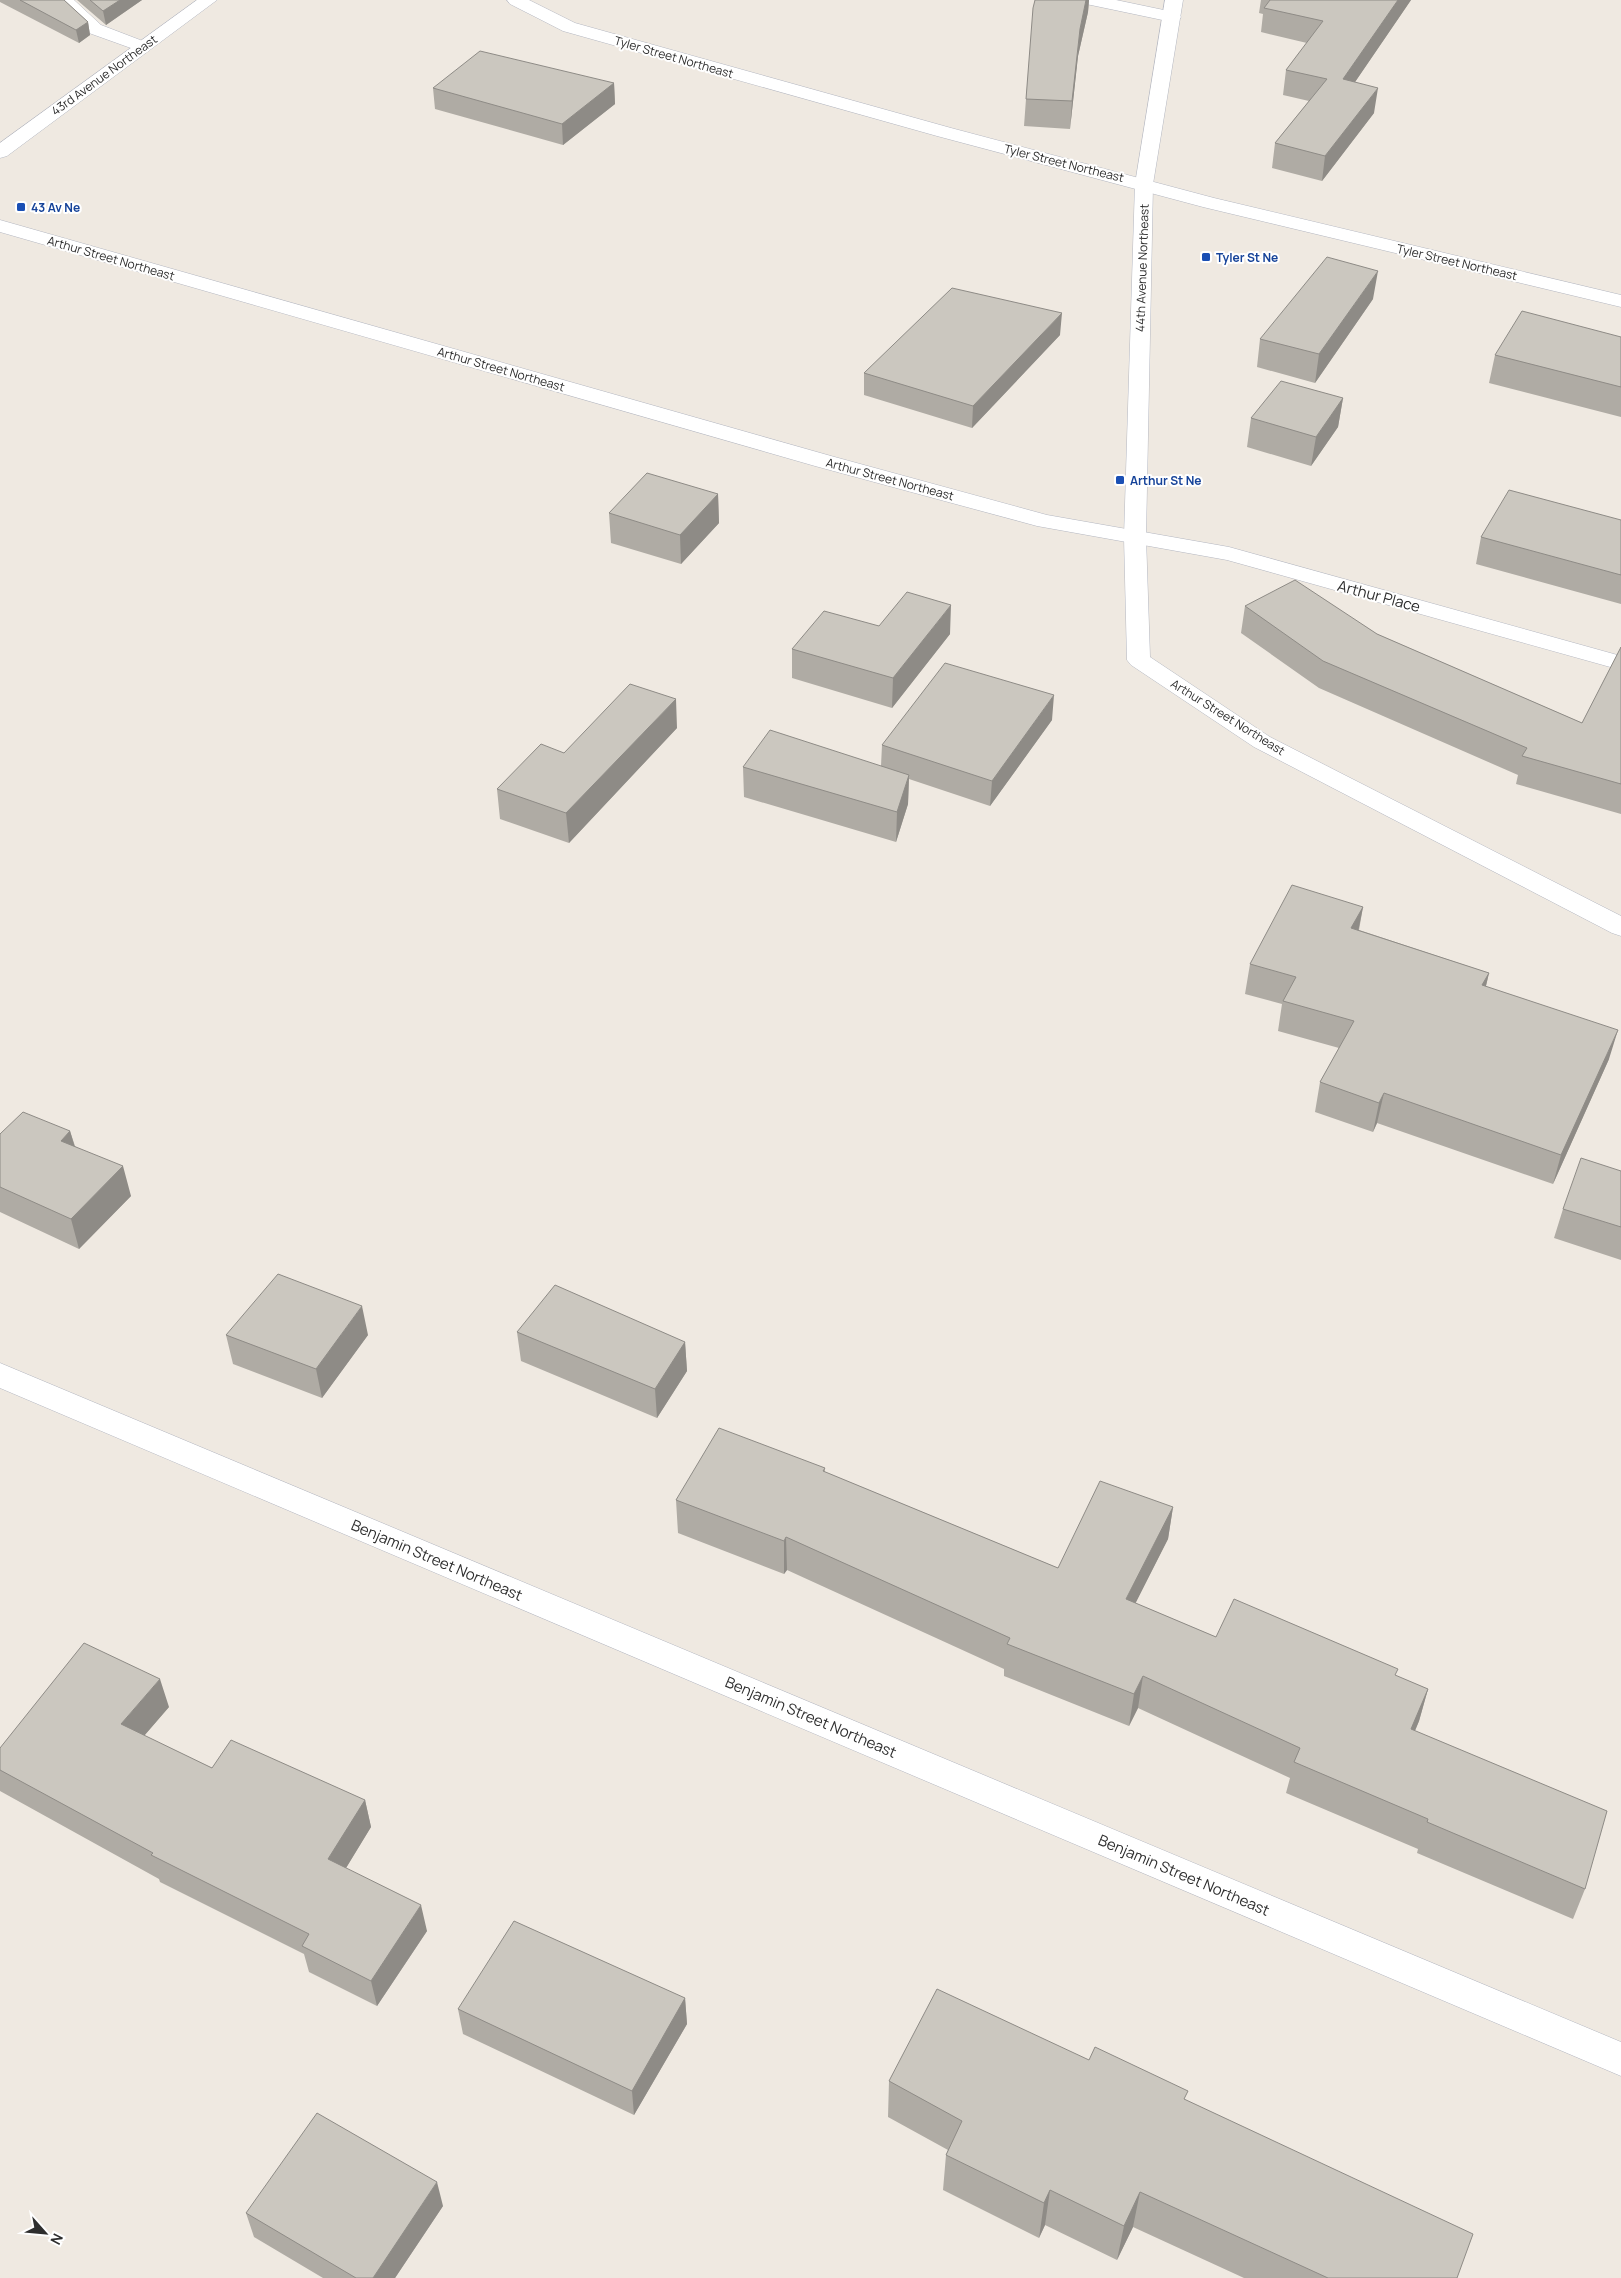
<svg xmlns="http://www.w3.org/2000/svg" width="1621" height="2278" viewBox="0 0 1621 2278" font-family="Manrope,sans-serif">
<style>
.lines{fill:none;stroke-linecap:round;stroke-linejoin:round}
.lane-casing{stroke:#b4b7c1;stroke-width:1}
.street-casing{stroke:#b4b7c1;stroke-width:1}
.secondary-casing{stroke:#b4b7c1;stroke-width:1}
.lane{fill:#fff;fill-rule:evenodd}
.street{fill:#fff;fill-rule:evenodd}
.secondary{fill:#fff;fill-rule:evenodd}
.wall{fill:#afaba4}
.shaded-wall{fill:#8e8b86}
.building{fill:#cbc7bf;stroke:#8e8b86}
.transit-dot{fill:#1a4fb4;stroke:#fff;stroke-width:2}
.labels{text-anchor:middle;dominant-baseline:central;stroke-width:4;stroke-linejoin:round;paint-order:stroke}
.far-street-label{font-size:12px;fill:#2e2e2e;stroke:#fff}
.far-transit-label{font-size:12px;font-weight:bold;fill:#164399;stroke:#fff;text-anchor:start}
.street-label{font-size:15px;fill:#2e2e2e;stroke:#fff}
</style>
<rect width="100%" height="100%" fill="#efe9e1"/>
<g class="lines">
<defs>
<path id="lane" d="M 55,0 L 74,0 L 101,25 L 148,43 L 151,47 L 148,51 L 142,52 L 89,33 Z
M 1082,0 L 1116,0 L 1178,13 L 1181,17 L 1178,21 L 1172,22 L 1091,5 L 1085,4 Z"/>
<path id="street" d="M 197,0 L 217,0 L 7,156 L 0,158 L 0,143 Z
M 507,0 L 529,0 L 575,23 L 951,128 L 1214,198 L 1621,295 L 1621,307 L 1203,207 L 937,136 L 563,31 L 510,4 Z
M 0,220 L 831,456 L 1047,515 L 1229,547 L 1621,656 L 1621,670 L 1227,560 L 1037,526 L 815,466 L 0,232 Z
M 0,1363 L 1621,2042 L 1621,2076 L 0,1388 Z"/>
<path id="secondary" d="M 1165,0 L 1183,0 L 1153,184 L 1146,537 L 1150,657 L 1270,737 L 1621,916 L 1621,936 L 1612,933 L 1254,747 L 1131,665 L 1127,660 L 1124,537 L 1135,184 Z"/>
</defs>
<use href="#lane" class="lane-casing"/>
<use href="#street" class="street-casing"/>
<use href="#secondary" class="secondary-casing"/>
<use href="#lane" class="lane"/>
<use href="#street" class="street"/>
<use href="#secondary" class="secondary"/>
</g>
<path class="wall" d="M 0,0 L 64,0 L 88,22 L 90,35 L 79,43 L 0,2 Z
M 77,0 L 142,0 L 106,25 Z
M 1035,0 L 1089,0 L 1088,12 L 1078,56 L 1070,129 L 1024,126 L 1026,99 Z
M 1261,0 L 1411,0 L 1355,82 L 1374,113 L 1322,181 L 1272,168 L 1275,143 L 1309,101 L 1283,95 L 1286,70 L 1307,43 L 1261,32 L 1263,14 L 1259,13 Z
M 614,83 L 615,104 L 563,145 L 435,109 L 433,88 Z
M 1373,299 L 1315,383 L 1257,367 L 1260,339 Z
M 1060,335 L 972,428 L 864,395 L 864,373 Z
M 1621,337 L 1621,417 L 1489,383 L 1495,355 Z
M 1343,398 L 1338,427 L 1311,466 L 1247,447 L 1251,418 Z
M 718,494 L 719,523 L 681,564 L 611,543 L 609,513 Z
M 1621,520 L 1621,604 L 1476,564 L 1481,537 Z
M 1245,606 L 1377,634 L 1582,723 L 1621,647 L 1621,814 L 1516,784 L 1518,775 L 1319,688 L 1241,633 Z
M 879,626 L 950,634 L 892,708 L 792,678 L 792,649 Z
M 1052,720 L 990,806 L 909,779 L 908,804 L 896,842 L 744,797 L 743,767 L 881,766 L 882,745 Z
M 677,728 L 569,843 L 500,819 L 497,789 L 564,753 Z
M 1363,907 L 1359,930 L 1489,973 L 1486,986 L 1609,1059 L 1553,1184 L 1377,1123 L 1373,1132 L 1315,1112 L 1320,1082 L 1339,1048 L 1278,1031 L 1282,1004 L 1245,994 L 1250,964 Z
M 70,1131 L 75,1146 L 131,1196 L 79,1249 L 0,1212 L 0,1134 Z
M 1621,1171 L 1621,1260 L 1554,1238 L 1563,1209 Z
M 517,1332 L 685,1342 L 687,1371 L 657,1418 L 521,1361 Z
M 226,1335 L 368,1335 L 322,1398 L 233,1364 Z
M 825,1468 L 825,1472 L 1058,1568 L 1173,1507 L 1168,1539 L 1135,1603 L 1216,1637 L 1396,1676 L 1428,1689 L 1419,1721 L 1415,1731 L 1585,1889 L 1573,1919 L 1417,1853 L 1418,1849 L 1286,1793 L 1290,1778 L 1138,1708 L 1129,1726 L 1004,1676 L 1004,1669 L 787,1570 L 784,1574 L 678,1533 L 676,1500 Z
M 169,1707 L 144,1736 L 212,1768 L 365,1800 L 371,1827 L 346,1868 L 427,1931 L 377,2006 L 309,1972 L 304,1954 L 160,1882 L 159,1879 L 0,1791 L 0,1748 Z
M 685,1998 L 687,2024 L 634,2115 L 463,2034 L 458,2009 Z
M 1089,2060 L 1186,2100 L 1457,2278 L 1244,2278 L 1133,2227 L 1117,2260 L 1045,2225 L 1039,2238 L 943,2190 L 946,2155 L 948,2150 L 888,2117 L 889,2081 Z
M 443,2206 L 395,2278 L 323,2278 L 254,2237 L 246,2213 Z"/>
<path class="shaded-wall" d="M 120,0 L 142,0 L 106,25 L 103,11 Z
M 1086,0 L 1089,0 L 1088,12 L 1078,56 L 1070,129 L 1072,101 L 1080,29 Z
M 1398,0 L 1411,0 L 1340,104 L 1343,79 Z
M 88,22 L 90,35 L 79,43 L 76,30 Z
M 614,83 L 615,104 L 563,145 L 562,124 Z
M 1378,88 L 1374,113 L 1322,181 L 1325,156 Z
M 1378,271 L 1373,299 L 1315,383 L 1319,354 Z
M 1062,313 L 1060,335 L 972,428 L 973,406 Z
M 1343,398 L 1338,427 L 1311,466 L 1316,437 Z
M 718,494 L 719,523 L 681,564 L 680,535 Z
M 951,605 L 950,634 L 892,708 L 893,678 Z
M 1054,695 L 1052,720 L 990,806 L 992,781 Z
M 676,699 L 677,728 L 569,843 L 566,813 Z
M 909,775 L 908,804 L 896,842 L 897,812 Z
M 1363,907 L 1357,937 L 1351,928 Z
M 1489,973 L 1482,1002 L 1482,985 Z
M 1618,1030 L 1609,1059 L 1553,1184 L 1561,1155 Z
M 1384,1093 L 1377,1123 L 1373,1132 L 1379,1103 Z
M 70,1131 L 79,1161 L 61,1141 Z
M 123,1166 L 131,1196 L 79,1249 L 71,1219 Z
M 362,1306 L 368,1335 L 322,1398 L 316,1369 Z
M 685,1342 L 687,1371 L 657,1418 L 655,1389 Z
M 1173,1507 L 1168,1539 L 1121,1632 L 1126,1599 Z
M 786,1537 L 787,1570 L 784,1574 L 784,1541 Z
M 1143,1676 L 1138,1708 L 1129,1726 L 1134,1694 Z
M 160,1679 L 169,1707 L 130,1752 L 121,1724 Z
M 1428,1689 L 1419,1721 L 1402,1761 L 1411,1729 Z
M 365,1800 L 371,1827 L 335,1886 L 328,1859 Z
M 421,1905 L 427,1931 L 377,2006 L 371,1981 Z
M 685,1998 L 687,2024 L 634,2115 L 632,2091 Z
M 437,2182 L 443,2206 L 395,2278 L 373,2278 Z
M 1050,2190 L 1045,2225 L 1039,2238 L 1044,2203 Z
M 1140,2192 L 1133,2227 L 1117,2260 L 1124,2226 Z"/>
<path class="building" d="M 20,0 L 64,0 L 88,22 L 76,30 Z
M 90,0 L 120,0 L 103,11 Z
M 1035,0 L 1086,0 L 1080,29 L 1072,101 L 1026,99 L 1033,8 Z
M 1270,0 L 1398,0 L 1343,79 L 1378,88 L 1325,156 L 1275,143 L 1327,79 L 1286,70 L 1323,21 L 1264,8 Z
M 480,51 L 614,83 L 562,124 L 433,88 Z
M 1327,257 L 1378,271 L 1319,354 L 1260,339 Z
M 952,288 L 1062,313 L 973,406 L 864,373 Z
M 1522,311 L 1621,337 L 1621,387 L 1495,355 Z
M 1281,381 L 1343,398 L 1316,437 L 1251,418 Z
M 647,473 L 718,494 L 680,535 L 609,513 Z
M 1509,490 L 1621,520 L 1621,575 L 1481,537 Z
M 1295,580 L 1377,634 L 1582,723 L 1621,647 L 1621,784 L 1522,756 L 1527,748 L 1323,661 L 1245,606 Z
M 907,592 L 951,605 L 893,678 L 792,649 L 824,611 L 879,626 Z
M 945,663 L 1054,695 L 992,781 L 882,745 Z
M 630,684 L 676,699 L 566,813 L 497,789 L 541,744 L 564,753 Z
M 770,730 L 909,775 L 897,812 L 743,767 Z
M 1292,885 L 1363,907 L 1351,928 L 1489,973 L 1482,985 L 1618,1030 L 1561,1155 L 1384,1093 L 1379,1103 L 1320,1082 L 1354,1021 L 1283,1001 L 1296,977 L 1250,964 Z
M 23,1112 L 70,1131 L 61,1141 L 123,1166 L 71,1219 L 0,1187 L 0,1134 Z
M 1581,1158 L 1621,1171 L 1621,1227 L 1563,1209 Z
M 278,1274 L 362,1306 L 316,1369 L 226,1335 Z
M 555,1285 L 685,1342 L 655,1389 L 517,1332 Z
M 719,1428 L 825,1468 L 823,1471 L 1058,1568 L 1100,1481 L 1173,1507 L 1126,1599 L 1216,1637 L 1234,1599 L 1398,1669 L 1395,1675 L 1428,1689 L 1411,1729 L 1607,1811 L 1585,1889 L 1427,1822 L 1428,1819 L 1294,1762 L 1300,1748 L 1143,1676 L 1134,1694 L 1007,1644 L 1010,1638 L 786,1537 L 784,1541 L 676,1500 Z
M 84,1643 L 160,1679 L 121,1724 L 212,1768 L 231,1740 L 365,1800 L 328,1859 L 421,1905 L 371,1981 L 302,1946 L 309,1934 L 151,1855 L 153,1853 L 0,1770 L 0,1748 Z
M 514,1921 L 685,1998 L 632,2091 L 458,2009 Z
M 937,1989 L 1089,2060 L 1095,2047 L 1188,2091 L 1184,2099 L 1473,2234 L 1457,2278 L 1328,2278 L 1140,2192 L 1124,2226 L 1050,2190 L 1044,2203 L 946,2155 L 962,2121 L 889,2081 Z
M 317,2113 L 437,2182 L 373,2278 L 356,2278 L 246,2213 Z"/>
<g class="transit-dot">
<rect x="16" y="202" width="10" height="10" rx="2.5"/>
<rect x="1201" y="252" width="10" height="10" rx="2.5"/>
<rect x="1115" y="475" width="10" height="10" rx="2.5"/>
</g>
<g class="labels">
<g class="far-street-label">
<text transform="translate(674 57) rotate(16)">Tyler Street Northeast</text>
<text transform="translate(104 75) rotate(-36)">43rd Avenue Northeast</text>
<text transform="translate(1064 163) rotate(14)">Tyler Street Northeast</text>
<text transform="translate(111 258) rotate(16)">Arthur Street Northeast</text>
<text transform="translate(1457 262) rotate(13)">Tyler Street Northeast</text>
<text transform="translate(1142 268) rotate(-88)">44th Avenue Northeast</text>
<text transform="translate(501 369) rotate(16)">Arthur Street Northeast</text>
<text transform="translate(890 479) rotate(15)">Arthur Street Northeast</text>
<text transform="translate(1228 717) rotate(32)">Arthur Street Northeast</text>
</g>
<g class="far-transit-label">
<text x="31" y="207">43 Av Ne</text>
<text x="1216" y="257">Tyler St Ne</text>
<text x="1130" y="480">Arthur St Ne</text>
</g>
<g class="street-label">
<text transform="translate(1379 596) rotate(15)">Arthur Place</text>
<text transform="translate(437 1560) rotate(23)">Benjamin Street Northeast</text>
<text transform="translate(811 1717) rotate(23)">Benjamin Street Northeast</text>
<text transform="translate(1184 1875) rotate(23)">Benjamin Street Northeast</text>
</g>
</g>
<g transform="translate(45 2233) rotate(117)" stroke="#ffffff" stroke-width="4" paint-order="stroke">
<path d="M0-4L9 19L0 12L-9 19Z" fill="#2e2e2e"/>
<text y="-8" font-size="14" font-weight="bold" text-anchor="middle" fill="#2e2e2e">N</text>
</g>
</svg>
